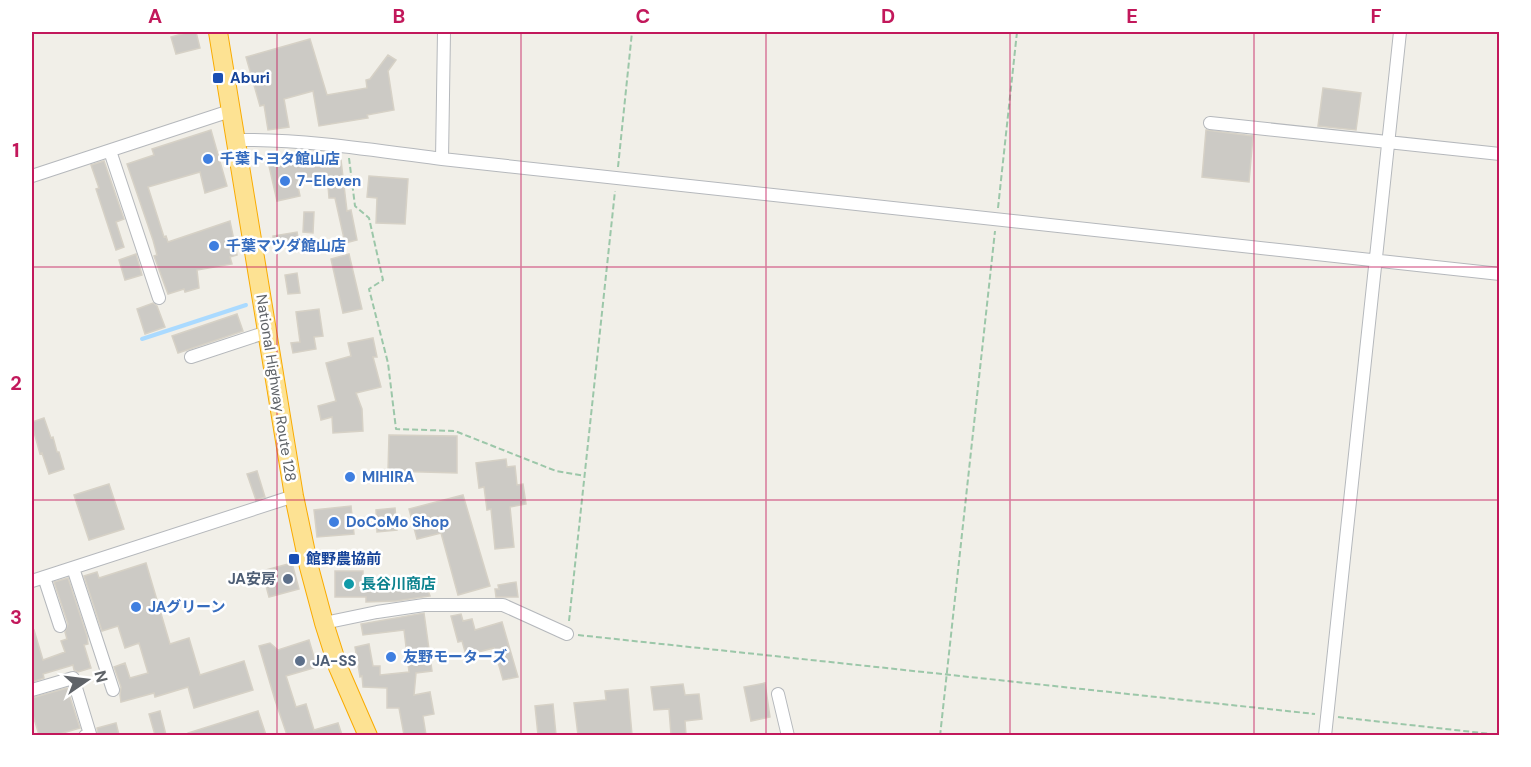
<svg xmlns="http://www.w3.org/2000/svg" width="1531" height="767" viewBox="0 0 1531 767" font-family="'DM Sans','Noto Sans JP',sans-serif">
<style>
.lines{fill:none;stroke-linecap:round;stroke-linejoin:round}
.stream{stroke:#aadaff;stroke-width:4}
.building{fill:#cccac5;stroke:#d6d1c6;stroke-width:1.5}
.minor-casing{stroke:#b5b8bc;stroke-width:14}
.highway-casing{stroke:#f9ab00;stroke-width:20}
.path{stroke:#9cc7a9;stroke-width:2;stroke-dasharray:6 3;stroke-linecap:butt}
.minor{stroke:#fff;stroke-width:12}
.highway{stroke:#fde293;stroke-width:18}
.grid{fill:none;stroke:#c2185b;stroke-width:1.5;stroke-opacity:0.55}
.transit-dot{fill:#1a4fb4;stroke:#fff;stroke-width:2}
.shop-dot{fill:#3f7fe0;stroke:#fff;stroke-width:2}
.service-dot{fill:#5c6f8a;stroke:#fff;stroke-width:2}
.culture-dot{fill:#0f9aa8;stroke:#fff;stroke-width:2}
.labels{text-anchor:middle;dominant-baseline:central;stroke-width:5;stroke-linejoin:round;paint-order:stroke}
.transit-label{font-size:15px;font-weight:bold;fill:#164399;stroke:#fff;text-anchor:start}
.shop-label{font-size:15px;font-weight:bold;fill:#366cbe;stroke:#fff;text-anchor:start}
.street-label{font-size:15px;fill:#5f6368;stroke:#fff}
.service-label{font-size:15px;font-weight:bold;fill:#4e5e75;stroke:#fff;text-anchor:end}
.culture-label{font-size:15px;font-weight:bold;fill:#0d838f;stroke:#fff;text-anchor:start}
.neatline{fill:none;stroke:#c2185b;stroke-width:2}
.grid-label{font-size:20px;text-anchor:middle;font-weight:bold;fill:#c2185b}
</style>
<rect width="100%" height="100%" fill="#f1efe8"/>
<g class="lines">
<path class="stream" d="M 142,339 L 246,305"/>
</g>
<path class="building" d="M 189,32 L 196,32 L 200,48 L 176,54 L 171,37 Z
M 310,39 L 327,95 L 367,88 L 366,80 L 370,79 L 388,55 L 396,60 L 388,71 L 394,110 L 367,115 L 368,118 L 319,126 L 313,91 L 284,99 L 289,127 L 268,130 L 264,105 L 260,106 L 246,57 Z
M 1323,88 L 1361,93 L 1356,130 L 1318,126 Z
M 211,130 L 227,186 L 205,193 L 200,172 L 148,187 L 164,237 L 166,236 L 168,242 L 230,221 L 237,255 L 230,257 L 232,264 L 197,270 L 199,288 L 185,292 L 184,289 L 168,294 L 154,256 L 157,255 L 153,240 L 127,164 L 154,155 L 152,149 Z
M 1206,130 L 1253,136 L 1249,182 L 1202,177 Z
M 294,160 L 327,162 L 341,160 L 347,211 L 351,210 L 357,240 L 345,243 L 335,198 L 329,198 L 328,185 L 297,182 L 300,196 L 277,201 L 269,166 Z
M 104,161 L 124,219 L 116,222 L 124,247 L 116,250 L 96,189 L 99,188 L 91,165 Z
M 369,176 L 408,179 L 405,224 L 376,223 L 377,198 L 367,197 Z
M 304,212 L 314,212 L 313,233 L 303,232 Z
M 297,232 L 299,242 L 275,247 L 273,236 Z
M 136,254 L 142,275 L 125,280 L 119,260 Z
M 349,254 L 362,309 L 343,313 L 331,259 Z
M 297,273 L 300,293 L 288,294 L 285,275 Z
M 153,303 L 157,306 L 165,327 L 145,334 L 137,309 Z
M 319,309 L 323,336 L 314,337 L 316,349 L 293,353 L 291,343 L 300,342 L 296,312 Z
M 237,314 L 243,331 L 178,353 L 172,336 Z
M 373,338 L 377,357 L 373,357 L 381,387 L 356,393 L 362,409 L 363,431 L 333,433 L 332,417 L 321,420 L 318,406 L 336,401 L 326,363 L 351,356 L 348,343 Z
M 44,418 L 51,438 L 53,437 L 57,452 L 59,452 L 64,469 L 49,474 L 42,453 L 40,454 L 32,425 L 32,422 Z
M 389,435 L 457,436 L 457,473 L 388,471 Z
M 506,459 L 507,467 L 515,466 L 517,485 L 523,484 L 526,504 L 510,507 L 514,547 L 495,549 L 491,509 L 487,510 L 484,487 L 479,488 L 476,463 Z
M 257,471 L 265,497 L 256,500 L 247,474 Z
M 109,484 L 124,529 L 89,540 L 74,495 Z
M 463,495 L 490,586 L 458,595 L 441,533 L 417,539 L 409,509 Z
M 351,506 L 354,534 L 317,537 L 314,510 Z
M 395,508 L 397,530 L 377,532 L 376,510 Z
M 146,563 L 170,644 L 189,638 L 200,675 L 244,661 L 253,690 L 194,708 L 188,687 L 155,697 L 154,693 L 121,702 L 120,695 L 121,687 L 114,667 L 125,663 L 130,678 L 148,673 L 139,643 L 125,648 L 118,626 L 102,631 L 84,576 L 97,572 L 99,578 Z
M 292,563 L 299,589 L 269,597 L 262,571 Z
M 335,571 L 363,571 L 363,584 L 410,582 L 423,577 L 430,596 L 396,601 L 366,602 L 366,597 L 335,597 Z
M 68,578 L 87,636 L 88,644 L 84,645 L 91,668 L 78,672 L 74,670 L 73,665 L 43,674 L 44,678 L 32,682 L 32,631 L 34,630 L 43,660 L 65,652 L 61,641 L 67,639 L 65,632 L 68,624 L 54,582 Z
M 516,582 L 518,597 L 496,597 L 495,589 L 499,589 L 498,585 Z
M 424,613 L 432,671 L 416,673 L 414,695 L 430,692 L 434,714 L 423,716 L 426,735 L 404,735 L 399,708 L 387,708 L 387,688 L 363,687 L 362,676 L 360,677 L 355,647 L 369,644 L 373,666 L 380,666 L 380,675 L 409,672 L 404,630 L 363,635 L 361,624 Z
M 461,614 L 463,621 L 472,619 L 475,630 L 502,622 L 518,677 L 503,680 L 494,648 L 466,655 L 462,641 L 458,642 L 451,616 Z
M 309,640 L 317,667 L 286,676 L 296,707 L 306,704 L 314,730 L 338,723 L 342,735 L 287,735 L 275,700 L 259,646 L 270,643 L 278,650 Z
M 765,683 L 770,717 L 751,721 L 744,687 Z
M 683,684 L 685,695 L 699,694 L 702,719 L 685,721 L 686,735 L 671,735 L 669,709 L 654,710 L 651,687 Z
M 67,688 L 80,728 L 56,735 L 39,735 L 32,712 L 32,698 Z
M 628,689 L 632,735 L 578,735 L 574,703 L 606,700 L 605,691 Z
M 553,704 L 556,735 L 538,735 L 535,706 Z
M 160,711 L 166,735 L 155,735 L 149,714 Z
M 258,711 L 266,735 L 188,735 L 188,733 Z
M 116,723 L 119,735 L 98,735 L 97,728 Z"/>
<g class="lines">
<defs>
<path id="minor" d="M 1210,123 L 1500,154
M 235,140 C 304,139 373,150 442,159 L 1500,274
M 110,151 L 159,298
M 442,159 L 444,32
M 32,176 L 230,111
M 191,357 L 267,332
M 73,568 L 113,690
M 44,577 L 60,626
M 32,581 L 294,496
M 324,623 L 377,612 L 424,605 L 503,605 L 567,634
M 32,690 L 73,678 L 90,734 L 85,736
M 778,694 L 788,736
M 1325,736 L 1400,32"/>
<path id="highway" d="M 218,32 L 294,496 L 309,567 L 324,623 L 338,667 L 368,736"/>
</defs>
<use href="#minor" class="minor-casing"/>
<use href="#highway" class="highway-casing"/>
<path class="path" d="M 349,158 L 355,206 L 369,218 L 383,280 L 369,289 L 388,363 L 396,429 L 455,431 L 556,471 L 585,476
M 618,167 L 632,32
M 998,208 L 1017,32
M 569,621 L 615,191
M 578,635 L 1315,714
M 1338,717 L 1500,735
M 940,736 L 995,231"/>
<use href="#minor" class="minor"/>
<use href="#highway" class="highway"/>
</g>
<path class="grid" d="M 277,32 L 277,736M 521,32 L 521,736M 766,32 L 766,736M 1010,32 L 1010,736M 1254,32 L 1254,736M 32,267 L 1500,267M 32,500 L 1500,500"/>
<g class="transit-dot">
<rect x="212" y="72" width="12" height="12" rx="3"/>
<rect x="288" y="553" width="12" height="12" rx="3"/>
</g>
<g class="shop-dot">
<circle cx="208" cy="159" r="6"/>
<circle cx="285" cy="181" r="6"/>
<circle cx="214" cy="246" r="6"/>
<circle cx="350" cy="477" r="6"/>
<circle cx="334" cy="522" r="6"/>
<circle cx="136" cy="607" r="6"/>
<circle cx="391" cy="657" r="6"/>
</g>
<g class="service-dot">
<circle cx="288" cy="579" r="6"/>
<circle cx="300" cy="661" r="6"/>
</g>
<circle class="culture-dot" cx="349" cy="584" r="6"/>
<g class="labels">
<g class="transit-label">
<text x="230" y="78">Aburi</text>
<text x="306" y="559">館野農協前</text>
</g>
<g class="shop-label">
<text x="220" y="159">千葉トヨタ館山店</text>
<text x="297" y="181">7-Eleven</text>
<text x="226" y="246">千葉マツダ館山店</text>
<text x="362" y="477">MIHIRA</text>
<text x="346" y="522">DoCoMo Shop</text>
<text x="148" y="607">JAグリーン</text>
<text x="403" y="657">友野モーターズ</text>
</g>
<g class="street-label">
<text transform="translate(276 388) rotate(81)">National Highway Route 128</text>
</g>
<g class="service-label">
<text x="276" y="579">JA安房</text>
<text x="312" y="661" text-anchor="start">JA-SS</text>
</g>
<g class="culture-label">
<text x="361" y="584">長谷川商店</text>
</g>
</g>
<rect width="1531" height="767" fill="none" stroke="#ffffff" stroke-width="66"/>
<g transform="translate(87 680) rotate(76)" stroke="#ffffff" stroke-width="4.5" paint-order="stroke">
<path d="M0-4.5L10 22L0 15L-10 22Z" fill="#5f6368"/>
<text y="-9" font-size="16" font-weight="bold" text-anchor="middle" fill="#5f6368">N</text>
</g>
<rect x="33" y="33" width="1465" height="701" class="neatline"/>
<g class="grid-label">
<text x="155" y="23">A</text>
<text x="399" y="23">B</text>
<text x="643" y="23">C</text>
<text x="888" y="23">D</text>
<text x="1132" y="23">E</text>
<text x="1376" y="23">F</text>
<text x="16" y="157">1</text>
<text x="16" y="390">2</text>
<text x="16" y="624">3</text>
</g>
</svg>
